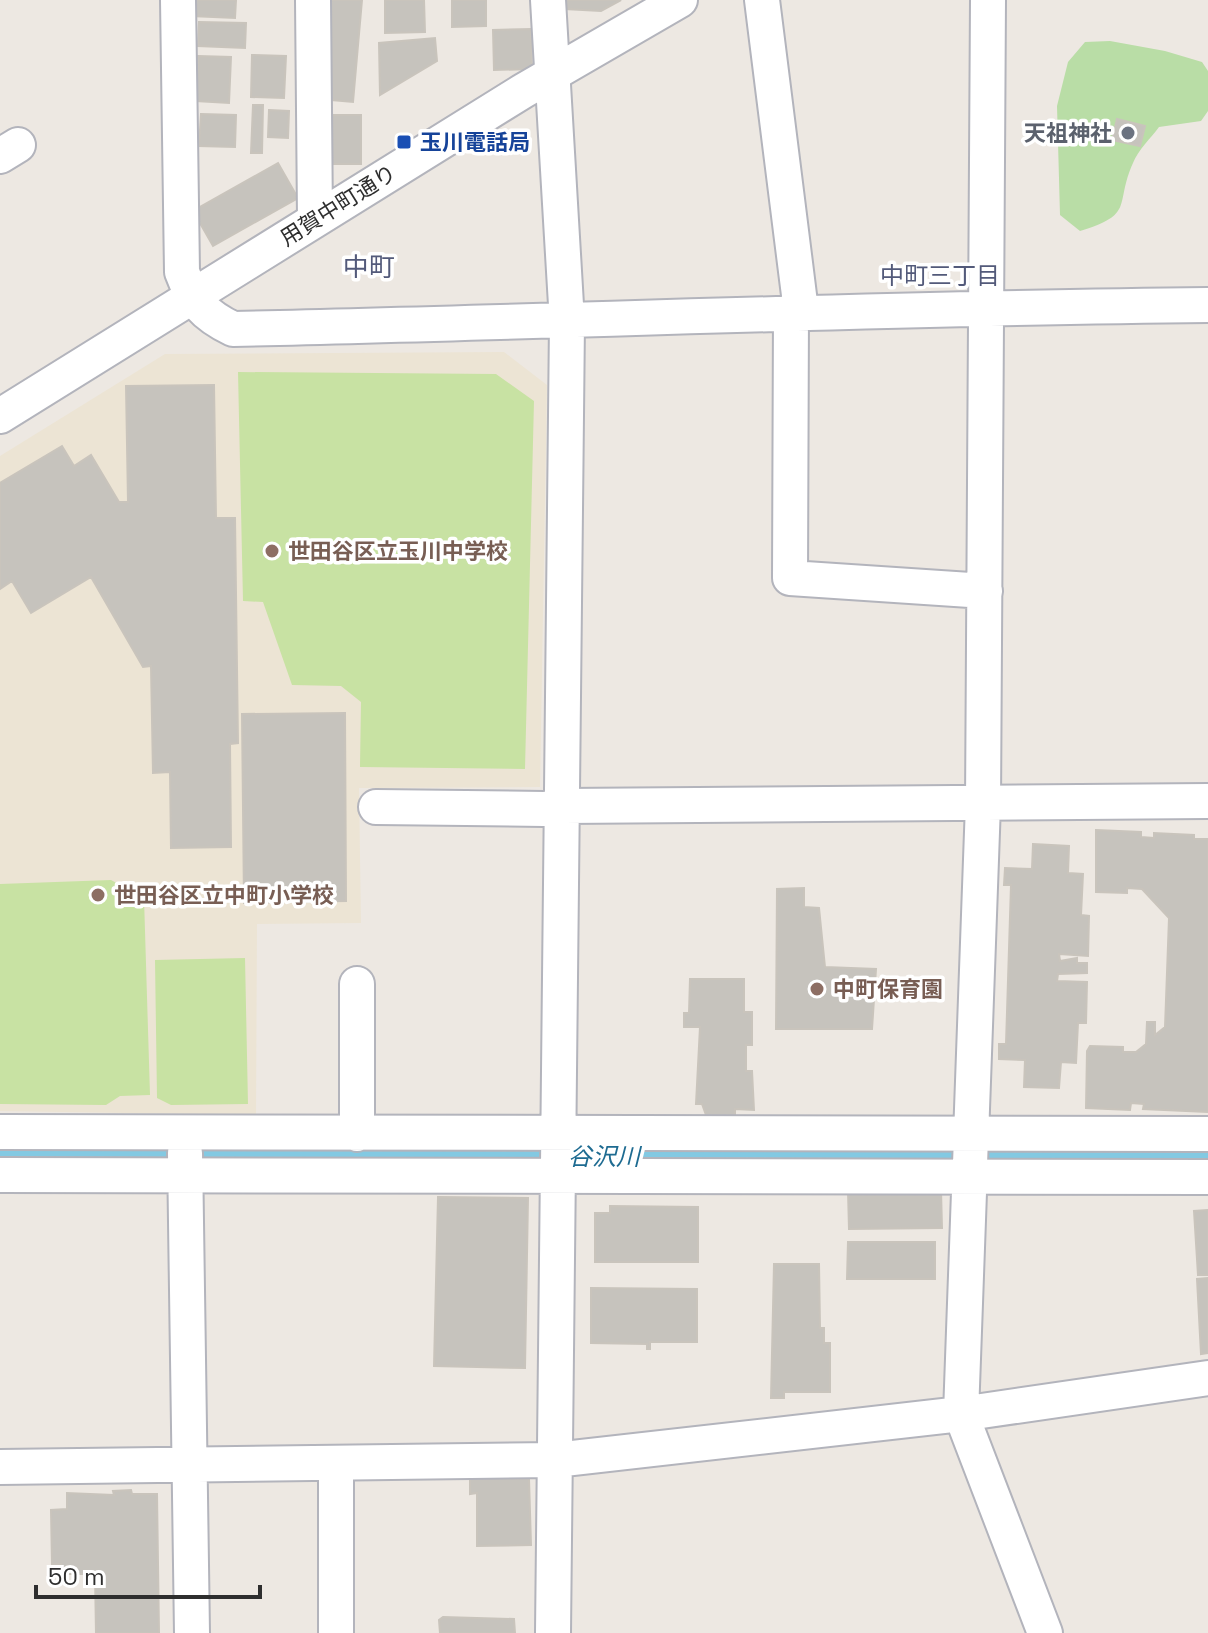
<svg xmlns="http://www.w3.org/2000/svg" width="1208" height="1633" viewBox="0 0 1208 1633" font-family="'Space Grotesk','Noto Sans JP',sans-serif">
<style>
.education{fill:#ece4d4}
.green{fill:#b9dda6}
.pitch{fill:#c8e2a3}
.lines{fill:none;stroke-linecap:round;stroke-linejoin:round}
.river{stroke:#83c9e2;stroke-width:54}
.building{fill:#c6c3bd;stroke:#c9c4bc;stroke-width:2}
.minor-casing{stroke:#b3b4bc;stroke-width:38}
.minor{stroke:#fff;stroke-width:34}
.worship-dot{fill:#6b7280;stroke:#fff;stroke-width:3}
.transit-dot{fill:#1a4fb4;stroke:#fff;stroke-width:3}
.education-dot{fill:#8d6e63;stroke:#fff;stroke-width:3}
.labels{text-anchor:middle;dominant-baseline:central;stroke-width:7;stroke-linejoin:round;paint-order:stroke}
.worship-label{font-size:22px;font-weight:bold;fill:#5b616d;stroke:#fff;text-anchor:end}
.transit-label{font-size:22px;font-weight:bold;fill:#164399;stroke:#fff;text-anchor:start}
.street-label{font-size:22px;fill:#2e2e2e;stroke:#fff}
.education-label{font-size:22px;font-weight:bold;fill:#785e54;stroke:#fff;text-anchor:start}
.neighbourhood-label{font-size:24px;fill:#535a7a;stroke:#fff}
.water-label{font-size:24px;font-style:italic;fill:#1e6b91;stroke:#fff}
.quarter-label{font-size:26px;fill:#535a7a;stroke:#fff}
</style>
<rect width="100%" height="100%" fill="#ede8e2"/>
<path class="education" d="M 504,352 L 547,385 L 540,787 L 359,788 L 361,923 L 257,924 L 256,1115 L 0,1111 L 0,456 L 165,354 Z"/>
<path class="green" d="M 1110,41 L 1165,51 L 1202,62 L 1208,71 L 1208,111 L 1201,121 L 1159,127 C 1151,138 1138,150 1133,163 C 1114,205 1136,214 1080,231 L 1060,215 L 1057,106 L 1068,62 L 1085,42 Z"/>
<path class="pitch" d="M 238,372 L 496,374 L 534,401 L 525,769 L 360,767 L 361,702 L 341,686 L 292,685 L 263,602 L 243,601 Z
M 111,880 L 144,898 L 150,1095 L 120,1096 L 106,1105 L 0,1104 L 0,884 Z
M 245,958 L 248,1104 L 171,1105 L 157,1098 L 155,960 Z"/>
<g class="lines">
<path class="river" d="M 0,1154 L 1208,1157"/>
</g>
<path class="building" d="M 191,0 L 236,0 L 235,18 L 191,16 Z
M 328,0 L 362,0 L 353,102 L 320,99 Z
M 385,0 L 424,0 L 425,32 L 385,33 Z
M 452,0 L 486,0 L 486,26 L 452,27 Z
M 565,0 L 621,0 L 601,11 L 565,9 Z
M 199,22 L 246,23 L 245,48 L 198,46 Z
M 531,29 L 532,69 L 494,70 L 493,30 Z
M 435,38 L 437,61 L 380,95 L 379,43 Z
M 252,55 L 286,56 L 284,98 L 251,97 Z
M 198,56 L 231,57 L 229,103 L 196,101 Z
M 253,105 L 263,105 L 262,153 L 251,153 Z
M 269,110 L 289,111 L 288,138 L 268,137 Z
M 201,114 L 236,115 L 235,147 L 199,146 Z
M 324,115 L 361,115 L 361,164 L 324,164 Z
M 1117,119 L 1145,126 L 1140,146 L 1112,140 Z
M 278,163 L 298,198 L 213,246 L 193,211 Z
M 214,385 L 216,518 L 235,518 L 238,743 L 230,744 L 231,847 L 171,848 L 170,772 L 153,773 L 151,666 L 143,667 L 91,577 L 31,613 L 12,581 L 0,589 L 0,483 L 62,446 L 74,466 L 91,455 L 119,502 L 128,502 L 126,386 Z
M 345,713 L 346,901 L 244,903 L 242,714 Z
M 1096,830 L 1141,832 L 1141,837 L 1154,838 L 1154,833 L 1194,835 L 1194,839 L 1208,839 L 1208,1112 L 1143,1109 L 1144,1104 L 1131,1103 L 1130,1110 L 1086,1108 L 1087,1051 L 1090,1046 L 1123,1047 L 1123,1052 L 1136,1052 L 1146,1044 L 1147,1022 L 1155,1022 L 1155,1035 L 1165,1027 L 1169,918 L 1142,889 L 1127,888 L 1127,893 L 1096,892 Z
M 1033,844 L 1069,846 L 1068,873 L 1083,874 L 1081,915 L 1089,916 L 1088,956 L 1059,954 L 1060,961 L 1077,958 L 1077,963 L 1087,963 L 1087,973 L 1058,974 L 1057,981 L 1087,982 L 1086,1023 L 1078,1023 L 1076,1063 L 1061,1062 L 1059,1088 L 1024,1087 L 1025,1060 L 999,1059 L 999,1044 L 1006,1044 L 1011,885 L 1004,885 L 1005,868 L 1032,869 Z
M 804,888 L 804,907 L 819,908 L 825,967 L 876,969 L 872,1029 L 776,1029 L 777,889 Z
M 690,979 L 744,979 L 744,1012 L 752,1012 L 752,1045 L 746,1045 L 746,1071 L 752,1071 L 754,1110 L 735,1109 L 735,1115 L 706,1115 L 702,1104 L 696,1104 L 700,1027 L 684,1027 L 684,1013 L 689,1013 Z
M 941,1190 L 942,1228 L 849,1229 L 848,1191 Z
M 438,1197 L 528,1198 L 525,1368 L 434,1366 Z
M 610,1206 L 698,1207 L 698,1262 L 595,1262 L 595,1213 L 610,1213 Z
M 1208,1210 L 1208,1275 L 1198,1275 L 1194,1211 Z
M 848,1242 L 935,1242 L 935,1279 L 847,1279 Z
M 774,1264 L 819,1264 L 820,1328 L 824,1328 L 824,1343 L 830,1343 L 830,1392 L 784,1392 L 784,1398 L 771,1398 Z
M 1208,1278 L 1208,1353 L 1201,1354 L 1197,1279 Z
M 591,1288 L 697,1289 L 697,1342 L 650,1342 L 650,1349 L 647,1349 L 647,1344 L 591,1343 Z
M 470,1479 L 529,1479 L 531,1545 L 477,1546 L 477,1493 L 470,1494 Z
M 131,1490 L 132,1494 L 157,1494 L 159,1633 L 96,1633 L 95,1574 L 61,1574 L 61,1564 L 52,1564 L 51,1510 L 67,1509 L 67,1493 L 114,1495 L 113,1491 Z
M 443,1617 L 514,1619 L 515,1633 L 440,1633 L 439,1620 Z"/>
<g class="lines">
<defs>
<path id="minor" d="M 178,0 L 182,272 C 193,302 204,315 233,329 C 558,322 883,308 1208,305
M 313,0 L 315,219
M 548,0 L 567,322 L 553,1633
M 762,0 L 801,311
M 988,0 L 983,804 L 961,1414 L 1045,1633
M 0,156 L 18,145
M 791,311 L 790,578 L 985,591
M 0,416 L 523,91 L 680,0
M 376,807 L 544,809 L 564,806 L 1208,801
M 357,984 L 357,1134
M 0,1132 L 1208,1134
M 185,1153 L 192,1633
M 0,1175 L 1208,1177
M 0,1467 L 555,1460 L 961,1414 L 1208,1378
M 336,1633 L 336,1464"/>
</defs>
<use href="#minor" class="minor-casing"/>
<use href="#minor" class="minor"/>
</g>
<circle class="worship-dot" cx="1128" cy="133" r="8"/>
<rect class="transit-dot" x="396" y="134" width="16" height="16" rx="4"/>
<g class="education-dot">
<circle cx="272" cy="551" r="8"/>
<circle cx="98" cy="895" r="8"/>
<circle cx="817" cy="989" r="8"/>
</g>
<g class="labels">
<g class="worship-label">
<text x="1112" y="133">天祖神社</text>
</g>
<g class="transit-label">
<text x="420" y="142">玉川電話局</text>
</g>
<g class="street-label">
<text transform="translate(338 205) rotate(-32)">用賀中町通り</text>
</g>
<g class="education-label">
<text x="288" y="551">世田谷区立玉川中学校</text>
<text x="114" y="895">世田谷区立中町小学校</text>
<text x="833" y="989">中町保育園</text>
</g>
<g class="neighbourhood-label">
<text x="940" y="275">中町三丁目</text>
</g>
<g class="water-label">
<text x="604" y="1156">谷沢川</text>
</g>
<g class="quarter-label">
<text x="369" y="267">中町</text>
</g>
</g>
<path d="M36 1585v12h224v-12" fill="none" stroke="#2e2e2e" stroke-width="4"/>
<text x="48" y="1585" font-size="24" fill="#2e2e2e" stroke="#ffffff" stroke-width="6" paint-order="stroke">50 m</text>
</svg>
